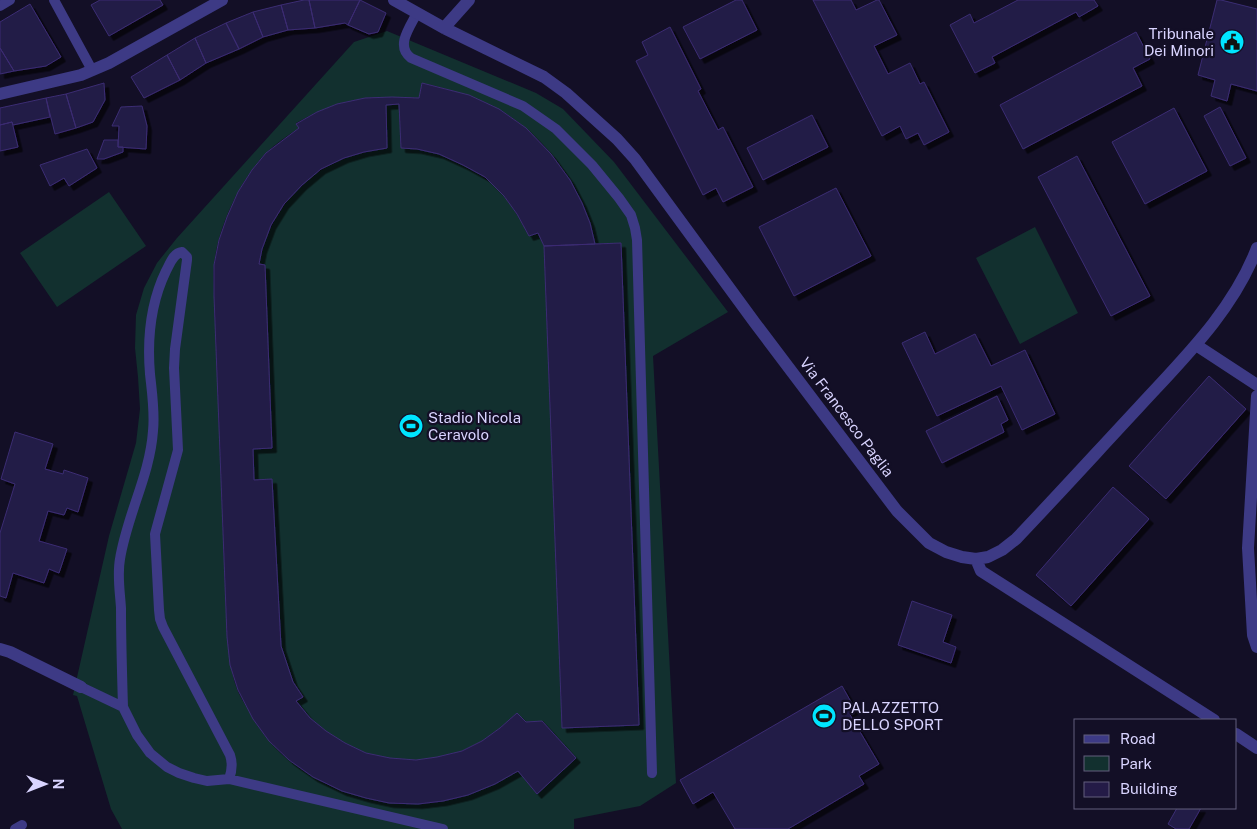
<svg xmlns="http://www.w3.org/2000/svg" width="1257" height="829" viewBox="0 0 1257 829" font-family="'Public Sans',sans-serif">
<style>
.green{fill:#12302f;fill-rule:evenodd}
.building{fill:#241b47;stroke:#3b2d73;filter:url(#shadow)}
.lines{fill:none;stroke-linecap:round;stroke-linejoin:round}
.lane{stroke:#3d3a85;stroke-width:10}
.street{stroke:#3d3a85;stroke-width:12}
.labels{text-anchor:middle;dominant-baseline:central;stroke-width:4.5;stroke-linejoin:round;paint-order:stroke}
.poi-label{font-size:15px;fill:#d9d4ff;stroke:#130f26;text-anchor:start}
.street-label{font-size:15px;fill:#d9d4ff;stroke:#130f26}
</style>
<defs>
<filter id="shadow"><feDropShadow dx="4.5" dy="4.5" stdDeviation="0" flood-color="#0009"/></filter>
</defs>
<rect width="100%" height="100%" fill="#130f26"/>
<path class="green" d="M 387,31 L 536,93 L 563,109 L 614,162 L 728,312 L 653,356 L 676,783 L 640,806 L 574,819 L 574,829 L 122,829 L 111,809 L 77,696 L 73,695 L 109,536 L 136,443 L 140,409 L 138,377 L 135,348 L 136,315 L 144,288 L 157,263 L 177,238 L 354,42 ZM 422,83 C 448,89 474,96 498,109 C 539,131 575,177 590,222 C 592,229 593,237 594,244 L 621,243 L 639,725 L 562,728 L 544,246 L 538,234 L 529,236 C 521,222 514,208 504,196 C 487,177 464,162 439,154 C 427,150 413,149 401,148 L 399,104 L 386,105 L 387,148 C 373,150 359,153 346,158 C 300,174 268,217 259,264 L 265,265 L 272,448 L 253,449 L 254,480 L 272,480 L 281,646 L 293,682 L 303,697 L 296,701 L 310,718 L 326,731 L 345,743 L 366,753 L 390,758 L 416,760 L 437,757 L 462,751 L 482,741 L 500,728 L 517,713 L 526,722 L 543,721 L 575,758 L 537,794 L 518,771 C 494,785 471,795 444,801 C 394,812 327,793 288,759 C 270,745 257,726 246,706 C 243,701 239,695 237,689 C 231,673 229,655 227,637 L 214,296 C 214,286 213,275 214,265 C 218,227 239,182 265,154 C 275,144 287,136 299,128 L 296,123 L 317,112 L 365,98 L 392,97 L 419,98 Z
M 109,192 L 146,246 L 57,307 L 20,253 Z
M 1035,227 L 1078,313 L 1020,344 L 976,258 Z"/>
<path class="building" d="M 100,0 L 160,0 L 163,5 L 109,36 L 91,5 Z
M 304,0 L 309,0 L 315,28 L 288,30 L 281,5 Z
M 309,0 L 360,0 L 348,25 L 345,23 L 315,28 Z
M 360,0 L 386,13 L 378,32 L 369,34 L 348,25 Z
M 736,0 L 742,0 L 757,30 L 700,59 L 683,27 Z
M 813,0 L 851,0 L 856,10 L 877,0 L 879,0 L 897,35 L 874,46 L 888,74 L 910,63 L 920,84 L 924,82 L 949,132 L 924,145 L 918,133 L 906,139 L 900,126 L 882,136 Z
M 1018,0 L 1094,0 L 1098,6 L 1079,17 L 1076,12 L 992,57 L 995,63 L 975,73 L 950,25 L 970,14 L 974,23 Z
M 1217,0 L 1221,0 L 1257,9 L 1257,91 L 1231,84 L 1227,101 L 1211,96 L 1215,80 L 1198,75 Z
M 30,4 L 61,57 L 46,66 L 14,71 L 0,48 L 0,22 Z
M 281,5 L 288,30 L 263,37 L 253,12 Z
M 253,12 L 263,37 L 239,49 L 226,23 Z
M 226,23 L 239,49 L 206,63 L 195,38 Z
M 670,27 L 701,89 L 698,91 L 718,130 L 723,127 L 753,187 L 723,202 L 716,188 L 703,195 L 636,61 L 648,55 L 642,42 Z
M 1136,32 L 1150,59 L 1133,68 L 1142,86 L 1023,149 L 1000,105 Z
M 195,38 L 206,63 L 180,80 L 167,55 Z
M 0,48 L 14,71 L 0,74 Z
M 167,55 L 180,80 L 144,98 L 131,77 Z
M 104,83 L 105,100 L 93,122 L 76,128 L 66,94 Z
M 422,83 L 469,95 L 499,109 L 526,128 L 551,154 L 570,180 L 582,203 L 590,223 L 595,244 L 544,246 L 538,233 L 529,236 L 517,214 L 504,196 L 485,177 L 463,165 L 439,154 L 417,149 L 401,148 L 399,104 L 386,105 L 387,148 L 364,152 L 344,158 L 321,169 L 302,185 L 284,204 L 271,225 L 262,249 L 259,264 L 265,265 L 272,448 L 253,449 L 254,480 L 272,479 L 281,646 L 293,682 L 303,697 L 296,701 L 310,718 L 326,731 L 345,743 L 366,753 L 390,758 L 416,760 L 437,757 L 462,751 L 482,741 L 500,728 L 517,713 L 526,722 L 542,721 L 576,758 L 537,794 L 518,771 L 495,784 L 468,795 L 443,801 L 418,804 L 389,803 L 366,798 L 342,791 L 313,777 L 289,760 L 269,741 L 253,719 L 238,690 L 230,665 L 227,637 L 214,296 L 214,265 L 219,240 L 227,217 L 238,192 L 252,170 L 266,153 L 299,128 L 296,124 L 317,112 L 337,104 L 365,98 L 392,97 L 419,98 Z
M 66,94 L 76,128 L 55,134 L 46,98 Z
M 46,98 L 50,117 L 13,125 L 12,122 L 0,125 L 0,108 Z
M 142,106 L 147,126 L 146,149 L 118,147 L 119,126 L 112,126 L 121,107 Z
M 1220,107 L 1246,158 L 1230,166 L 1204,116 Z
M 1174,108 L 1207,171 L 1145,204 L 1112,142 Z
M 812,115 L 828,147 L 763,180 L 747,148 Z
M 12,122 L 18,147 L 0,151 L 0,125 Z
M 104,140 L 118,140 L 118,147 L 123,147 L 123,152 L 104,159 L 97,159 Z
M 87,149 L 97,168 L 69,186 L 64,178 L 50,186 L 40,165 Z
M 1077,156 L 1150,296 L 1111,316 L 1038,177 Z
M 836,188 L 871,256 L 794,296 L 759,227 Z
M 621,243 L 639,725 L 562,728 L 544,246 Z
M 925,332 L 935,354 L 975,334 L 991,366 L 1025,350 L 1055,414 L 1022,430 L 1001,386 L 937,416 L 902,343 Z
M 1209,376 L 1246,409 L 1166,499 L 1129,466 Z
M 997,396 L 1008,420 L 1001,424 L 1004,432 L 942,463 L 926,431 Z
M 15,432 L 53,444 L 45,469 L 63,474 L 64,470 L 88,478 L 78,512 L 67,508 L 64,515 L 48,511 L 39,541 L 67,549 L 59,573 L 49,569 L 44,583 L 13,573 L 6,598 L 0,596 L 0,533 L 15,484 L 1,479 Z
M 1113,487 L 1149,519 L 1071,606 L 1036,575 Z
M 912,601 L 952,615 L 943,642 L 956,647 L 951,663 L 898,645 Z
M 842,686 L 855,709 L 849,713 L 879,764 L 859,776 L 864,784 L 788,829 L 735,829 L 713,792 L 693,804 L 680,780 Z
M 1177,808 L 1201,808 L 1189,829 L 1176,829 L 1168,824 Z"/>
<g class="lines">
<path class="lane" d="M 54,0 L 92,70
M 0,6 L 10,0
M 417,13 C 410,27 395,46 411,58 L 523,106 L 556,129 L 592,165 L 619,198 L 631,215 L 635,228 L 637,240 L 652,773
M 81,687 L 123,707 L 137,735 L 150,753 L 167,767 L 179,773 L 194,778 L 207,781 L 229,779 L 443,829
M 123,707 C 122,674 121,641 121,608 C 120,592 117,575 120,559 C 127,515 150,475 153,431 C 155,412 152,393 150,374 C 147,338 150,304 166,271 C 170,264 173,253 182,252 L 187,257 L 187,260 L 175,349 L 174,368 L 178,450 L 155,534 L 159,610 L 160,619 L 163,627 L 230,755 C 233,764 232,771 229,779
M 15,829 L 22,825"/>
<path class="street" d="M 394,0 L 444,28 L 544,77 L 566,93 L 617,139 L 635,159 L 755,323 L 897,511 L 929,543 L 946,552 L 962,557 L 976,559 L 988,557 L 1002,550 L 1016,539 C 1057,496 1097,452 1138,408 C 1183,359 1233,311 1257,248
M 444,28 L 469,0
M 0,94 L 81,75 L 109,63 L 222,0
M 1196,345 L 1257,385
M 1257,396 L 1248,548 L 1253,635 L 1257,647
M 976,559 L 981,571 L 1214,720
M 0,649 L 10,652 L 81,687
M 1236,734 L 1257,748"/>
</g>
<defs>
<symbol id="civic-disc" viewBox="-11 -11 22 22"><circle r="9.5" fill="#00e5ff" stroke="#130f26"/><path d="M-.6-6.5H3V-4.5H.6V-3L4-1V1h2V6H-6V1h2V-1L-.6-3ZM-1.2 2.5V6h2.4V2.5Z" fill="#111"/></symbol>
<symbol id="stadium-disc" viewBox="-11 -11 22 22"><circle r="9.5" fill="#00e5ff" stroke="#130f26"/><path d="M0-5a6.5 5 0 1 0 0 10a6.5 5 0 1 0 0-10ZM-3.5-1.8h7v3.6h-7Z" fill="#111"/></symbol>
</defs>
<g fill-rule="evenodd">
<use href="#civic-disc" x="1218" y="28" width="28" height="28"/>
<use href="#stadium-disc" x="397" y="412" width="28" height="28"/>
<use href="#stadium-disc" x="810" y="702" width="28" height="28"/>
</g>
<g class="labels">
<g class="poi-label">
<text x="1214" y="33" text-anchor="end">Tribunale<tspan x="1214" dy="17">Dei Minori</tspan></text>
<text x="428" y="417">Stadio Nicola<tspan x="428" dy="17">Ceravolo</tspan></text>
<text x="842" y="707">PALAZZETTO<tspan x="842" dy="17">DELLO SPORT</tspan></text>
</g>
<g class="street-label">
<text transform="translate(847 417) rotate(53)">Via Francesco Paglia</text>
</g>
</g>
<rect x="1074" y="719" width="162" height="90" fill="#130f26" stroke="#625e7d"/>
<rect x="1084" y="735" width="25" height="8" fill="#3d3a85" stroke="#625e7d"/>
<text x="1120" y="744" font-size="15" fill="#d9d4ff">Road</text>
<rect x="1084" y="756" width="25" height="15" fill="#12302f" stroke="#625e7d"/>
<text x="1120" y="769" font-size="15" fill="#d9d4ff">Park</text>
<rect x="1084" y="782" width="25" height="15" fill="#241b47" stroke="#625e7d"/>
<text x="1120" y="794" font-size="15" fill="#d9d4ff">Building</text>
<g transform="translate(45 784) rotate(90)" stroke="#130f26" stroke-width="4" paint-order="stroke">
<path d="M0-4L9 19L0 12L-9 19Z" fill="#d9d4ff"/>
<text y="-8" font-size="14" font-weight="bold" text-anchor="middle" fill="#d9d4ff">N</text>
</g>
</svg>
